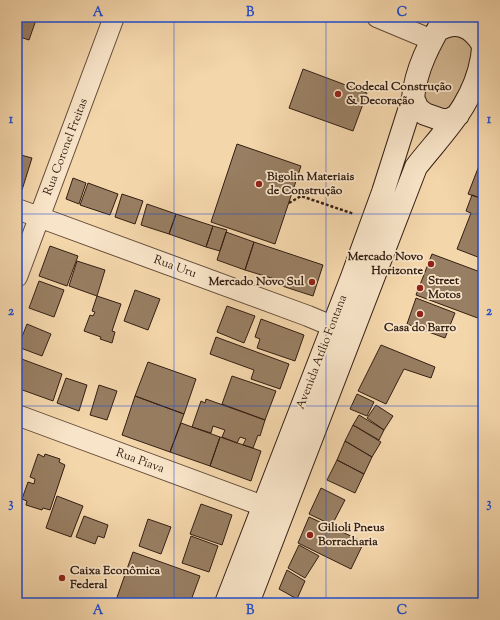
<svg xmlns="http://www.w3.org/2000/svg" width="500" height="620" viewBox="0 0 500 620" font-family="'Sorts Mill Goudy',serif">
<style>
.green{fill:#d3b791;stroke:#846b52}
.building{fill:#987e62;stroke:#341f13}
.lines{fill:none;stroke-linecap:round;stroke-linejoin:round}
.street-casing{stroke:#644d39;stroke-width:22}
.secondary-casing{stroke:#341f13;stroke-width:24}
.path{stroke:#341f13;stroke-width:2.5;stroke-dasharray:3 2;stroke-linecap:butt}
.street{stroke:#f8e4c8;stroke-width:20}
.secondary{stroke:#f8e4c8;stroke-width:22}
.grid{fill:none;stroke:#1d4ed8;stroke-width:1;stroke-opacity:0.55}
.poi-dot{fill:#8f2418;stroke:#f8e4c8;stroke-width:1.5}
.labels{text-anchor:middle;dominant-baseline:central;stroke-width:3.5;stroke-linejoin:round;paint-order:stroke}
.poi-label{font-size:12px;font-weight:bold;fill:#341f13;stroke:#f8e4c8;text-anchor:start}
.street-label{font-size:12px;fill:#341f13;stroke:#f8e4c8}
.neatline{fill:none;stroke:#1d4ed8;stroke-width:1.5}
.grid-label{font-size:13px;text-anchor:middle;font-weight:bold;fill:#1d4ed8}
</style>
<rect width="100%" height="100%" fill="#f4d6ab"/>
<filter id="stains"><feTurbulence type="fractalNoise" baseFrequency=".005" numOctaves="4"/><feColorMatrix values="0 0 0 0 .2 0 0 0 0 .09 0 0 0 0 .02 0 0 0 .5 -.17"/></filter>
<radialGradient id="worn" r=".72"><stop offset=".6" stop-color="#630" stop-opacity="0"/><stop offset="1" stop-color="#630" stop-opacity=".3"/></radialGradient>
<path class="green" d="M 454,36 L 464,38 L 474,47 L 470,78 L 450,110 L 427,109 L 420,86 L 426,68 L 446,38 Z"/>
<path class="building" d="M 17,17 L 37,17 L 29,40 L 17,36 Z
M 303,69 L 367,93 L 353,131 L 289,108 Z
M 237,144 L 301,166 L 275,244 L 211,222 Z
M 17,154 L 32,158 L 22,190 L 17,189 Z
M 482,158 L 483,158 L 483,199 L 468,194 Z
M 73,178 L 86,183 L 79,204 L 66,199 Z
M 88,183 L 118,194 L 110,215 L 80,205 Z
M 122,194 L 143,201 L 135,224 L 115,217 Z
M 472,195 L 483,199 L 483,259 L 457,249 L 471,213 L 466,211 Z
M 147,204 L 176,214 L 169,234 L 141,225 Z
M 176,214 L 213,226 L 206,247 L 169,234 Z
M 213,226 L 227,230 L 220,251 L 206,247 Z
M 226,232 L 254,242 L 245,270 L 217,260 Z
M 254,242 L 323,265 L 313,296 L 279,285 L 281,281 L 245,270 Z
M 50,246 L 78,256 L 67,286 L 39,276 Z
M 432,254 L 483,273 L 483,320 L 416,295 Z
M 77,261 L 105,270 L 97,296 L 69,286 Z
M 39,281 L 64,290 L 54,317 L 29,308 Z
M 135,290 L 160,299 L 148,330 L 124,321 Z
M 97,296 L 121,304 L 112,331 L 115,332 L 112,343 L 100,339 L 101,337 L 84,331 L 90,315 L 93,316 L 95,312 L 92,311 Z
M 416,298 L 455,313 L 445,338 L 407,324 Z
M 227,306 L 255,316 L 244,343 L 217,332 Z
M 261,319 L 304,335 L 295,361 L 257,348 L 260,339 L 255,337 Z
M 27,324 L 51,334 L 42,356 L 18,347 Z
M 216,337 L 289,364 L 280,389 L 251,379 L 254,370 L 210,354 Z
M 381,345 L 435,367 L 431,378 L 404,369 L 386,404 L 358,391 Z
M 19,358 L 62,374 L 53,401 L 17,388 L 17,363 Z
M 148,362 L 196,379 L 184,414 L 135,396 Z
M 232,376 L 276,391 L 265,420 L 222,404 Z
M 66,378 L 87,385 L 79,411 L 57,403 Z
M 99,385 L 117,391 L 107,420 L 90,415 Z
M 357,394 L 374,402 L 367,416 L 350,409 Z
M 135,396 L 184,414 L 170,452 L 122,435 Z
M 206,399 L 265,420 L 260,436 L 258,435 L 253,448 L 243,445 L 246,439 L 240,437 L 237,443 L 222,437 L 225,430 L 213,426 L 211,433 L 192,427 L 201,401 L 205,403 Z
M 376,405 L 393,416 L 384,430 L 367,418 Z
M 359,415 L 384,430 L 379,440 L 353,425 Z
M 181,423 L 220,437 L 210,466 L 170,452 Z
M 353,425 L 381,442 L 372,457 L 345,441 Z
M 220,437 L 261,451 L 251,481 L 210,466 Z
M 345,441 L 372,457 L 364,474 L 337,460 Z
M 38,454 L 44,457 L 45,454 L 60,459 L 59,462 L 65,465 L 50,510 L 43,508 L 42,510 L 26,505 L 27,501 L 22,499 L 28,482 L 34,484 L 35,479 L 30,477 Z
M 337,460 L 364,474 L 355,493 L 327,480 Z
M 321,488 L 345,500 L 332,525 L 309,514 Z
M 57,496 L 83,506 L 71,537 L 46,528 Z
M 201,504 L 232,515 L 222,545 L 190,534 Z
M 84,516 L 108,525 L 104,538 L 98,536 L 95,544 L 76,537 Z
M 309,517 L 364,542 L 351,569 L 298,543 Z
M 148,519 L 171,527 L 161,554 L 139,546 Z
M 191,536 L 218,546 L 209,572 L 182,563 Z
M 299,545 L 319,556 L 305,578 L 288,568 Z
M 133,552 L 200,576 L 190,603 L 115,603 Z
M 287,570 L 305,581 L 297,599 L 279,589 Z"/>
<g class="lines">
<defs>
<path id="street" d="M 377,17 L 432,40
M 17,209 L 308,316 L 332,326
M 17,277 L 114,17
M 17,415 L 263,506"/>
<path id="secondary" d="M 437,31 C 456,19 472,26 483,45
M 413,98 L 418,109 L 425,114 L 442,120 L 449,120 L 458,115
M 226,603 L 352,277 L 383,192 L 413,98 C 416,68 430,43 445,17
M 248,603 L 416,167 C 444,131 474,105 482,57 C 484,44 483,30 482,17"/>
</defs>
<use href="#street" class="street-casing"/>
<use href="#secondary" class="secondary-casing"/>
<path class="path" d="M 289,203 L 301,196 L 354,214"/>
<use href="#street" class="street"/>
<use href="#secondary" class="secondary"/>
</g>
<path class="grid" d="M 174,17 L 174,603M 326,17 L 326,603M 17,214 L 483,214M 17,406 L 483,406"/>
<g class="poi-dot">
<circle cx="338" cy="94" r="4"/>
<circle cx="259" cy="184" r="4"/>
<circle cx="431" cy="264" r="4"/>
<circle cx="312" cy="282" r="4"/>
<circle cx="420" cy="288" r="4"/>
<circle cx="420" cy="314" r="4"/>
<circle cx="310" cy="535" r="4"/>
<circle cx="62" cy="578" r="4"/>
</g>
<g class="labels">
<g class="poi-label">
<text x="346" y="87">Codecal Construção<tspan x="346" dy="14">&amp; Decoração</tspan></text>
<text x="267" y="177">Bigolin Materiais<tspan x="267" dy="14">de Construção</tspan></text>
<text x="423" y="257" text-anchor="end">Mercado Novo<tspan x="423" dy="14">Horizonte</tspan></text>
<text x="428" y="281">Street<tspan x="428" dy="14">Motos</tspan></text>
<text x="304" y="282" text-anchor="end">Mercado Novo Sul</text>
<text x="420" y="328" text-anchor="middle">Casa do Barro</text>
<text x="318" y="528">Gilioli Pneus<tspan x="318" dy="14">Borracharia</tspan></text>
<text x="70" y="571">Caixa Econômica<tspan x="70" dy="14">Federal</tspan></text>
</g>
<g class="street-label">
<text transform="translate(66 147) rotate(-69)">Rua Coronel Freitas</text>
<text transform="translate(175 267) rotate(20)">Rua Uru</text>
<text transform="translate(322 352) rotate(-69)">Avenida Atílio Fontana</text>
<text transform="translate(140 461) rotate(20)">Rua Piava</text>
</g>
</g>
<rect width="500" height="620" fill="none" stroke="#f4d6ab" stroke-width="44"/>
<rect x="22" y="22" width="456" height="576" class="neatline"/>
<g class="grid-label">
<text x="98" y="16">A</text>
<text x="250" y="16">B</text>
<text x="402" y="16">C</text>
<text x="11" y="123">1</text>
<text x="489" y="123">1</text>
<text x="11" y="315">2</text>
<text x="489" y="315">2</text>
<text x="11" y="507">3</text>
<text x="489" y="507">3</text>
<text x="98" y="614">A</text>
<text x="250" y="614">B</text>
<text x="402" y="614">C</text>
</g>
<rect width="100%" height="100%" filter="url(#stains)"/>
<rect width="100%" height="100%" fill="url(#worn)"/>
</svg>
